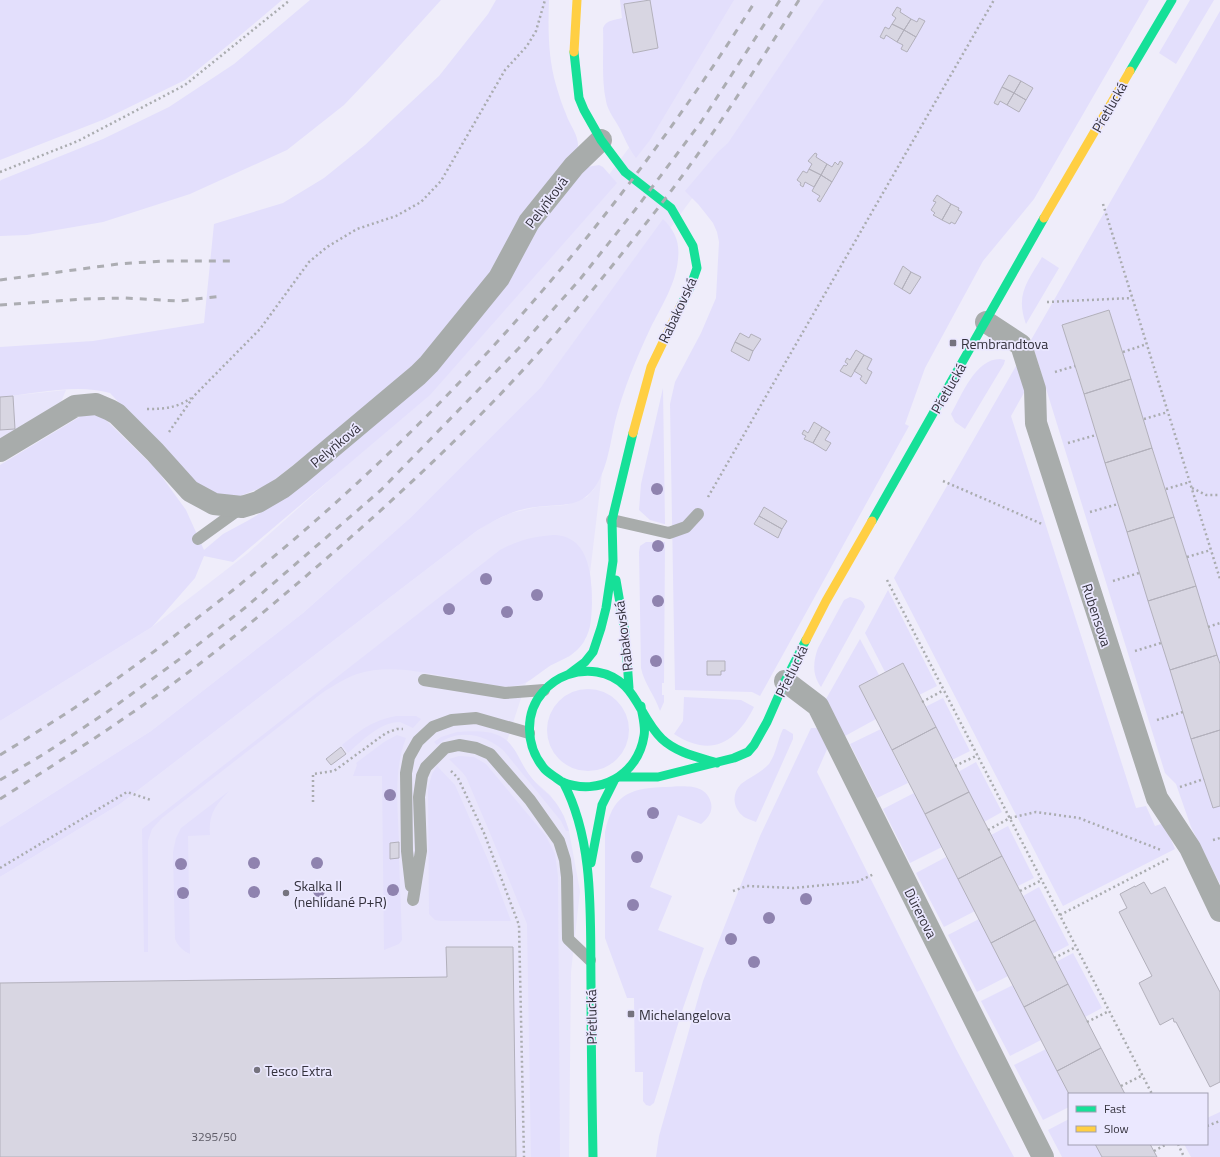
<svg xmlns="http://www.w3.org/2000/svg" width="1220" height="1157" viewBox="0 0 1220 1157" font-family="'Titillium Web',sans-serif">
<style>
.built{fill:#e8e5fb}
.green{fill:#e3dffc}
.building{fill:#d8d6e2;stroke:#b2b0bb}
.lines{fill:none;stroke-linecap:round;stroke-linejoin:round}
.path{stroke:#aaacaf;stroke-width:2.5;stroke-dasharray:2 3;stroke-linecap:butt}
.lane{stroke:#a8acab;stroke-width:12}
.street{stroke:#a8acab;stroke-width:22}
.fast{stroke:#16e098;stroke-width:9}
.slow{stroke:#ffcf43;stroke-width:9}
.rail{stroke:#acadb2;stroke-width:3;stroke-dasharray:7 7;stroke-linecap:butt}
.tree{fill:#8f83af}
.poi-dot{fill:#75737e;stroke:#ebe8ff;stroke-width:1.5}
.labels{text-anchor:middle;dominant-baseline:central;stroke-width:3.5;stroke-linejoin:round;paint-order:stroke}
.number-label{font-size:12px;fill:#5d5b66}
.street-label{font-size:14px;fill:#33313c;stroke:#ebe8ff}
.poi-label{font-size:14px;fill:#33313c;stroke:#ebe8ff;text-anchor:start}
</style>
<rect width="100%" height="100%" fill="#efedfa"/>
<path class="built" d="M 730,0 L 825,0 L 704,182 L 666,234 L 541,387 L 410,518 L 303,613 L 151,731 L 0,827 L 0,721 L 152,627 L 248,553 L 358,455 L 602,184 L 640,133 Z
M 66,390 L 61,402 L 52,411 L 0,443 L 0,397 Z
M 602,473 L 590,573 L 592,595 L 591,618 L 584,642 L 570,656 L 551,665 L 526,683 L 507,741 L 516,752 L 521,764 L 531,778 L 550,795 L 564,816 L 569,831 L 580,891 L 571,972 L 569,1157 L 0,1157 L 0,877 L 120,804 L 478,530 L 489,523 L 511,513 L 537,507 L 566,505 L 587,497 L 594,489 Z"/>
<path class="green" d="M 0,0 L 282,0 L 237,38 L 185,80 L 105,119 L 0,160 Z
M 310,0 L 441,0 L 383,64 L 344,105 L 287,150 L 190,194 L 103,222 L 27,235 L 0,236 L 0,181 L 1,180 L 103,139 L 169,107 L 234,64 Z
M 496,0 L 549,0 C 548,29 548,57 556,85 C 559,95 562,105 566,114 C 570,126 579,135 578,148 L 493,272 L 420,365 L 268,485 L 240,496 L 211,494 L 191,480 L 110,393 C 77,383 34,394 0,397 L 0,347 L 93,341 L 204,323 L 214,224 L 283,203 L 324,178 L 365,145 L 439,76 L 488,14 Z
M 620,0 L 647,0 L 625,4 L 634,53 L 658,48 L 650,0 L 734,0 L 650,140 L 636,158 C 629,149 625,139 620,129 C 615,119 608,112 606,101 C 601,78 604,51 603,28 C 606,20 615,20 622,18 Z
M 824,0 L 1149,0 L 1034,199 L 983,261 L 925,368 L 905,424 L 909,426 L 760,696 L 752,692 L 675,690 L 670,404 L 675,382 L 701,333 L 716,298 L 719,242 L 717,232 L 713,223 L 706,214 L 698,204 L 685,191 L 718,152 L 728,143 Z
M 1190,0 L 1214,0 L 1176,64 L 1159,53 Z
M 1220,11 L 1220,664 L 1109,310 L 1062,325 L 1170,670 L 1220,806 L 1220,884 L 1191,827 L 1176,784 L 1165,773 L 1031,340 Z
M 599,165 L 603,167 L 617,183 L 430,395 L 233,562 L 204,556 L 195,578 L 152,627 L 0,721 L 0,465 L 86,413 L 93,412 L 105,419 L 157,470 L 186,510 L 204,550 L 223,534 L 249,520 L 273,505 L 423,381 L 534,225 L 587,167 Z
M 663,219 C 675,231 680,242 678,259 C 676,284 661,307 650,329 C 636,359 623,390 615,422 C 610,444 606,480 588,495 C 573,508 555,504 536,507 C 515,509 496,519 478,530 L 120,804 L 0,877 L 0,827 L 151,731 L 303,613 L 410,518 L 541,387 Z
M 1042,257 L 1059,268 L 1026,324 C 1015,294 1028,281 1042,257 Z
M 1000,359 L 1005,360 L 1004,364 L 965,429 L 955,422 L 951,414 C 962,395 975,359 1000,359 Z
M 1016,366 L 1019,369 L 1025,391 L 1011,416 L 1136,808 L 1146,806 L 1155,826 L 1164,823 L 1175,849 L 1063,906 L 894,578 Z
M 663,388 L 665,524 L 664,524 L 650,520 L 639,510 L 641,484 Z
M 553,535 C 589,535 592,575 592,603 C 591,616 592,629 584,641 C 576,656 561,659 548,667 C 528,681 525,688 498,686 C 480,683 462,679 444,676 C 415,671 386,665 357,674 C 345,678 333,686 322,693 L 162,818 L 152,829 L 148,841 L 148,952 L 144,952 L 142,829 L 500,550 C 519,540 531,537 553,535 Z
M 646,542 L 665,542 L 664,683 L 662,683 L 662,695 L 664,695 L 664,702 L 660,711 C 655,696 644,683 641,668 L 639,552 L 640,546 Z
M 888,590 L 937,686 L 919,695 L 885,672 L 865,633 Z
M 850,597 C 857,599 863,599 865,607 L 821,687 C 812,675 813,662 818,648 L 844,600 Z
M 860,639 L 879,675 L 859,686 L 876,719 L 845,736 L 826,699 Z
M547 730a41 41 0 1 1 82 0a41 41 0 1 1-82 0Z
M 684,697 L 741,700 L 754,707 C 736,743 711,758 674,734 L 683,721 Z
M 943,698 L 970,751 L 952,760 L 925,707 Z
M 396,716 L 416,716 L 421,719 L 413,728 L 400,722 C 380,722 363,740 348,753 L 342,745 C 361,730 371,721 396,716 Z
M 811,728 L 821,728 L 828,747 L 817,772 L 956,1049 L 1014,1157 L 656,1157 L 659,1136 L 703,981 L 760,836 Z
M 783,729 L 785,729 L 793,734 L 793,739 L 756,822 C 752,820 747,819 744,817 C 733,809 731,794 741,784 C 750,777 761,773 769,764 C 777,752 777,741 783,729 Z
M 881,729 L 908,783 L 877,798 L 850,744 Z
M 457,732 C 470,731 488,730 500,736 C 516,744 520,764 531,777 C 536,784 542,789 548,794 C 559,804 565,817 569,831 L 566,831 L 561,821 L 504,751 C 485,734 458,728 437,745 L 434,742 L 441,737 Z
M 397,735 L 406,738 C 393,771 398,808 399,842 L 390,843 L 390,858 L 399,858 L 402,940 L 399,944 L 384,950 L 382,776 L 353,776 L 357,765 L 356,763 L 384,742 Z
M 459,756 L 474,757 L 486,764 L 546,836 L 555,854 L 558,876 L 560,1157 L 531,1157 L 527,924 L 490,833 L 466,777 L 462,772 L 449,759 Z
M 976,762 L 1002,812 L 984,822 L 958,772 Z
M 437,766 L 455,785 L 488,860 L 511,921 L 441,921 L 435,920 L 429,914 L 428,789 L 432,774 Z
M 662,787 C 679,787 706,781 711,803 C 713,812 708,818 701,824 L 678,815 L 650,887 L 672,896 L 658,930 L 704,948 L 682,1011 L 654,1103 L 650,1106 L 646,1105 L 643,1101 L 643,1072 L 635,1072 L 634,998 L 627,998 L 605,938 L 605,832 C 613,796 627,789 662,787 Z
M 229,791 C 216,805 208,814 210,835 L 188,836 L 190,954 C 183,951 178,946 175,939 L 173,852 L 176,838 L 181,828 Z
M 914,793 L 942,847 L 910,863 L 883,809 Z
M 1008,826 L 1034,878 L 1018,886 L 991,835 Z
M 946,857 L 975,911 L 944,927 L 916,873 Z
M 1039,887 L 1069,945 L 1052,954 L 1023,896 Z
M 979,919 L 1008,976 L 977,992 L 948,935 Z
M 1073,953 L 1102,1008 L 1085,1017 L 1056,962 Z
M 1013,985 L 1041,1040 L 1010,1056 L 981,1001 Z
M 1046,1049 L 1069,1094 L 1069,1107 L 1043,1120 L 1014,1065 Z
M 1220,1112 L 1220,1157 L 1191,1157 L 1184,1144 L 1207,1144 L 1207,1118 Z
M 1069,1119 L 1069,1144 L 1095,1144 L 1102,1157 L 1062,1157 L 1048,1130 Z"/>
<path class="building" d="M 650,0 L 658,48 L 633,53 L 624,4 Z
M 897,7 L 901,9 L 900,12 L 911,19 L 904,30 L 892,24 L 896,18 L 892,15 Z
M 919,18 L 925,21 L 916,37 L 904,30 L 911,19 L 917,22 Z
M 892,24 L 904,30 L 897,42 L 886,35 L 884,39 L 880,37 L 885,27 L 889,29 Z
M 904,30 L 916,37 L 907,52 L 901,49 L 903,45 L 897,42 Z
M 1009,75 L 1021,81 L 1014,93 L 1002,87 Z
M 1021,81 L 1033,88 L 1026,100 L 1014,93 Z
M 1002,87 L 1014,93 L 1007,105 L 1000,101 L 998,105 L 994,103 Z
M 1014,93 L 1026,100 L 1019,112 L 1007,105 Z
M 815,153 L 817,154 L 816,157 L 827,164 L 821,175 L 809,169 L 812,164 L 808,161 Z
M 840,161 L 843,163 L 832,182 L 821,175 L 827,164 L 832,167 L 835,162 L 838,165 Z
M 809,169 L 821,175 L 814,187 L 805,182 L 803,187 L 800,185 L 801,183 L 797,180 L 803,171 L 807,173 Z
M 821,175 L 832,182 L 820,202 L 817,200 L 820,196 L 812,191 Z
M 937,195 L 951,204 L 942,220 L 933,215 L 935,213 L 931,210 L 936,202 L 933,201 Z
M 951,204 L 959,208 L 958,210 L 962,212 L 955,224 L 951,222 L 950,224 L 942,220 Z
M 903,266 L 911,272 L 902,289 L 894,284 Z
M 911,272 L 921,277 L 910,294 L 902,289 Z
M 1109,310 L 1131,379 L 1084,394 L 1062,325 Z
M 740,333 L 749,338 L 751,334 L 761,339 L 753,351 L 735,342 Z
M 735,342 L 753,351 L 749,361 L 731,351 Z
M 856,350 L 864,355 L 851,377 L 840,371 L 844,365 L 846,366 L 848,364 L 845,362 L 847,358 L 850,360 Z
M 864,355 L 872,359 L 867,369 L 872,372 L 866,384 L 860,379 L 862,376 L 854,371 Z
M 1131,379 L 1152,448 L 1105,463 L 1084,394 Z
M 13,396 L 15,429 L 0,430 L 0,397 Z
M 814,422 L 822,427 L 813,443 L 804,439 L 806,436 L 802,434 L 804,430 L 808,433 Z
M 822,427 L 830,432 L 825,440 L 831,443 L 826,451 L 813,443 Z
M 1152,448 L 1174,517 L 1127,532 L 1105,463 Z
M 764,507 L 787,521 L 782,529 L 759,516 Z
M 759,516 L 782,529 L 778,538 L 754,524 Z
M 1174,517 L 1196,586 L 1148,601 L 1127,532 Z
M 1196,586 L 1217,655 L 1170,670 L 1148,601 Z
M 1217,655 L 1220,664 L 1220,730 L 1191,739 L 1170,670 Z
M 707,661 L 725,661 L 725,671 L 721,671 L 721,675 L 707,675 Z
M 903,663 L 936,727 L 892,750 L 859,686 Z
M 936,727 L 969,792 L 925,814 L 892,750 Z
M 1220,730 L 1220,806 L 1213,808 L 1191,739 Z
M 341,747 L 346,754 L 331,765 L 326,759 Z
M 969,792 L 1002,856 L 958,879 L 925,814 Z
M 399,842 L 399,858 L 390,859 L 390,843 Z
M 1002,856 L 1035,920 L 991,943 L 958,879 Z
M 1144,882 L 1151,894 L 1165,887 L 1220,992 L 1220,1082 L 1210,1087 L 1176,1022 L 1174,1022 L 1173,1018 L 1160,1025 L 1139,983 L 1152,976 L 1119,912 L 1127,908 L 1120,894 L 1135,886 L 1135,887 Z
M 1035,920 L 1068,984 L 1024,1007 L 991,943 Z
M 446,947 L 513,947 L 516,1157 L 0,1157 L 0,983 L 447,977 Z
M 1068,984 L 1101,1048 L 1057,1071 L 1024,1007 Z
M 1101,1048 L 1125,1094 L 1069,1094 L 1057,1071 Z
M 1095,1144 L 1150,1144 L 1157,1157 L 1102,1157 Z"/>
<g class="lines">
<path class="path" d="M 0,172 L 78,141 L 185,85 L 290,0
M 1103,204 L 1220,579
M 1047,302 L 1132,298
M 1123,352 L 1147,344
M 1055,372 L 1075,366
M 147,409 C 164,409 177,408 191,398
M 1144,419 L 1168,412
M 169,432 L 194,396 L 260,329 L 309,262 L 327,247 L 357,229 L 396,216 L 421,202 L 441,181 L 505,70 L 527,46 L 536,31 L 545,0
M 1068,443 L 1096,435
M 943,481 L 1042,524
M 1192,488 L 1206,495 L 1220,495
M 1166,489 L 1190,482
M 708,497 L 994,0
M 1090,512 L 1118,504
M 1187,557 L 1211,550
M 887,580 L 1152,1094
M 1113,581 L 1139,573
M 1208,627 L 1220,623
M 1135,651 L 1161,643
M 922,702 L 944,690
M 1157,720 L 1183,712
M 955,766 L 978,755
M 451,771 L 458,778 L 484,833 L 519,925 L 524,1157
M 1180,787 L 1204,779
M 313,802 L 313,774 L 334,771 L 386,733 L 397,729 L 403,729
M 988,830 L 1010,818 L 1036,812 L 1079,818 L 1161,850
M 1213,840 L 1220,838
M 0,868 L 127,792 L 151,800
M 733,891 L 747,886 L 793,888 L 857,882 L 874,874
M 1020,891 L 1042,880
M 1060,915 L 1168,859
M 1054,958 L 1076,947
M 1087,1022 L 1109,1011
M 1121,1086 L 1143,1075
M 1207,1126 L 1220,1121
M 1178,1144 L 1184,1157
M 1154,1151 L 1167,1144"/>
<path class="lane" d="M 612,520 L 669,533 L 686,527 L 698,514
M 198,539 L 241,508
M 424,680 L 505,693 L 544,690
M 411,886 L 407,851 L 406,773 L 409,757 L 418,741 L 433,727 L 452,720 L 476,718 L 529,733
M 413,900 L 421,851 L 419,797 L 422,776 L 426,767 L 445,748 L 459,745 L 476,748 L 490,754 L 530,800 L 559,841 L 565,860 L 567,877 L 568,939 L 590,960"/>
<path class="street" d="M 986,322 L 1021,345 L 1035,389 L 1036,423 L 1157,798 L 1190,848 L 1220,911
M 0,451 L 75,406 L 96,404 L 110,410 L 117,414 L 155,452 L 190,491 L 214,504 L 242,507 L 258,502 L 282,488 L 300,474 L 418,375 L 429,364 L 499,278 L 529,222 L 574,166 L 601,140
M 785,681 L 818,706 L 1043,1157"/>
<path class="fast" d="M 574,52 L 579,98 L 584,110 L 601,140 L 625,172 L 671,208 L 693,246 L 697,268 L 690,288 L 681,305
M 1130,71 L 1172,0
M 872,521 L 1044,218
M 616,580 L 625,632 L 629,688
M 569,674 L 585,662 L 593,652 L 601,628 L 606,608 L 613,561 L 612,520 L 633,433
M 641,706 C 642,715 646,727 644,736 C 638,775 599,797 562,782 C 559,780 555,777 552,775 C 549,773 545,770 543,767 C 526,746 524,713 543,692 C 556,676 577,669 597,672 C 637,679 637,715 662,739 C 677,753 698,757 717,763
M 620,777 L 658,777 L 734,758 L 748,752 L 754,745 L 767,722 L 785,681 L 806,640
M 563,782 C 595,842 590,918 591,984 C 591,1042 592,1099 593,1157
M 591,863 L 602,805 L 614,781"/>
<path class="slow" d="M 574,52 L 577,0
M 1044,218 L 1130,71
M 633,433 L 651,367 L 681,305
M 806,640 L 826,601 L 872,521"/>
<path class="rail" d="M 0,280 L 118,264 L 163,261 L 232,261
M 0,305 L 84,299 L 124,298 L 179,301 L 223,296
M 0,755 C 31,736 61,717 91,697 C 127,672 162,646 196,619 C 418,449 608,237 756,0
M 0,780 L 44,754 L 107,712 L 181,658 L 246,607 L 381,490 L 519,348 L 581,278 L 635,210 L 701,122 L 780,0
M 0,799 C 65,758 129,717 190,671 C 225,645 259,616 292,588 C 377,516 459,441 533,359 C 573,315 610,269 647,222 C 703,152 751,76 799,0"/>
</g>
<g class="tree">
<circle cx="657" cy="489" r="6"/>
<circle cx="658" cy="546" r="6"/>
<circle cx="486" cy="579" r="6"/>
<circle cx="537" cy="595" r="6"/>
<circle cx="658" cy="601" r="6"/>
<circle cx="449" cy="609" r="6"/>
<circle cx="507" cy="612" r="6"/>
<circle cx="656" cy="661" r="6"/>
<circle cx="390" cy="795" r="6"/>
<circle cx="653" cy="813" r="6"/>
<circle cx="637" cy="857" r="6"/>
<circle cx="254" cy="863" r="6"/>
<circle cx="317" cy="863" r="6"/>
<circle cx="181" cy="864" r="6"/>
<circle cx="393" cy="890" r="6"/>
<circle cx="319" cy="891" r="6"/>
<circle cx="254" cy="892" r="6"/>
<circle cx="183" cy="893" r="6"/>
<circle cx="806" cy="899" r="6"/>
<circle cx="633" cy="905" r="6"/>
<circle cx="769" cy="918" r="6"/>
<circle cx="731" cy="939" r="6"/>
<circle cx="754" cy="962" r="6"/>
</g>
<g class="poi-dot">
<rect x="949" y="339" width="8" height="8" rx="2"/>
<circle cx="286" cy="893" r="4"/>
<rect x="627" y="1010" width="8" height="8" rx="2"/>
<circle cx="257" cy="1070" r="4"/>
</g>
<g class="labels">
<g class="number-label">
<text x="214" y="1136">3295/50</text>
</g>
<g class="street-label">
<text transform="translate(1109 107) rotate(-60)">Přetlucká</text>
<text transform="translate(546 202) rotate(-53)">Pelyňková</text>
<text transform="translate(677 310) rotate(-65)">Rabakovská</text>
<text transform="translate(948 388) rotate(-60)">Přetlucká</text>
<text transform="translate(335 445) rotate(-40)">Pelyňková</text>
<text transform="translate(1097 615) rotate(72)">Rubensova</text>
<text transform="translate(623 636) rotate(-97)">Rabakovská</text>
<text transform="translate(791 671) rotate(-64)">Přetlucká</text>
<text transform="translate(921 913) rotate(63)">Dürerova</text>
<text transform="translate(591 1017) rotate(-91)">Přetlucká</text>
</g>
<g class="poi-label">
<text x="961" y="343">Rembrandtova</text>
<text x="294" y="885">Skalka II<tspan x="294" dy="16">(nehlídané P+R)</tspan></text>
<text x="639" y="1014">Michelangelova</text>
<text x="265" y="1070">Tesco Extra</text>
</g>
</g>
<rect x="1068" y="1093" width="140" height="52" fill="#ebe8ff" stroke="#a19fb1"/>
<rect x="1076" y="1106" width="20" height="6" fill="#16e098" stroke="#a19fb1"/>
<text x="1104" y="1113" font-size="12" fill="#33313c">Fast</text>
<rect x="1076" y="1126" width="20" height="6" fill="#ffcf43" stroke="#a19fb1"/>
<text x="1104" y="1133" font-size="12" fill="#33313c">Slow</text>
</svg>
